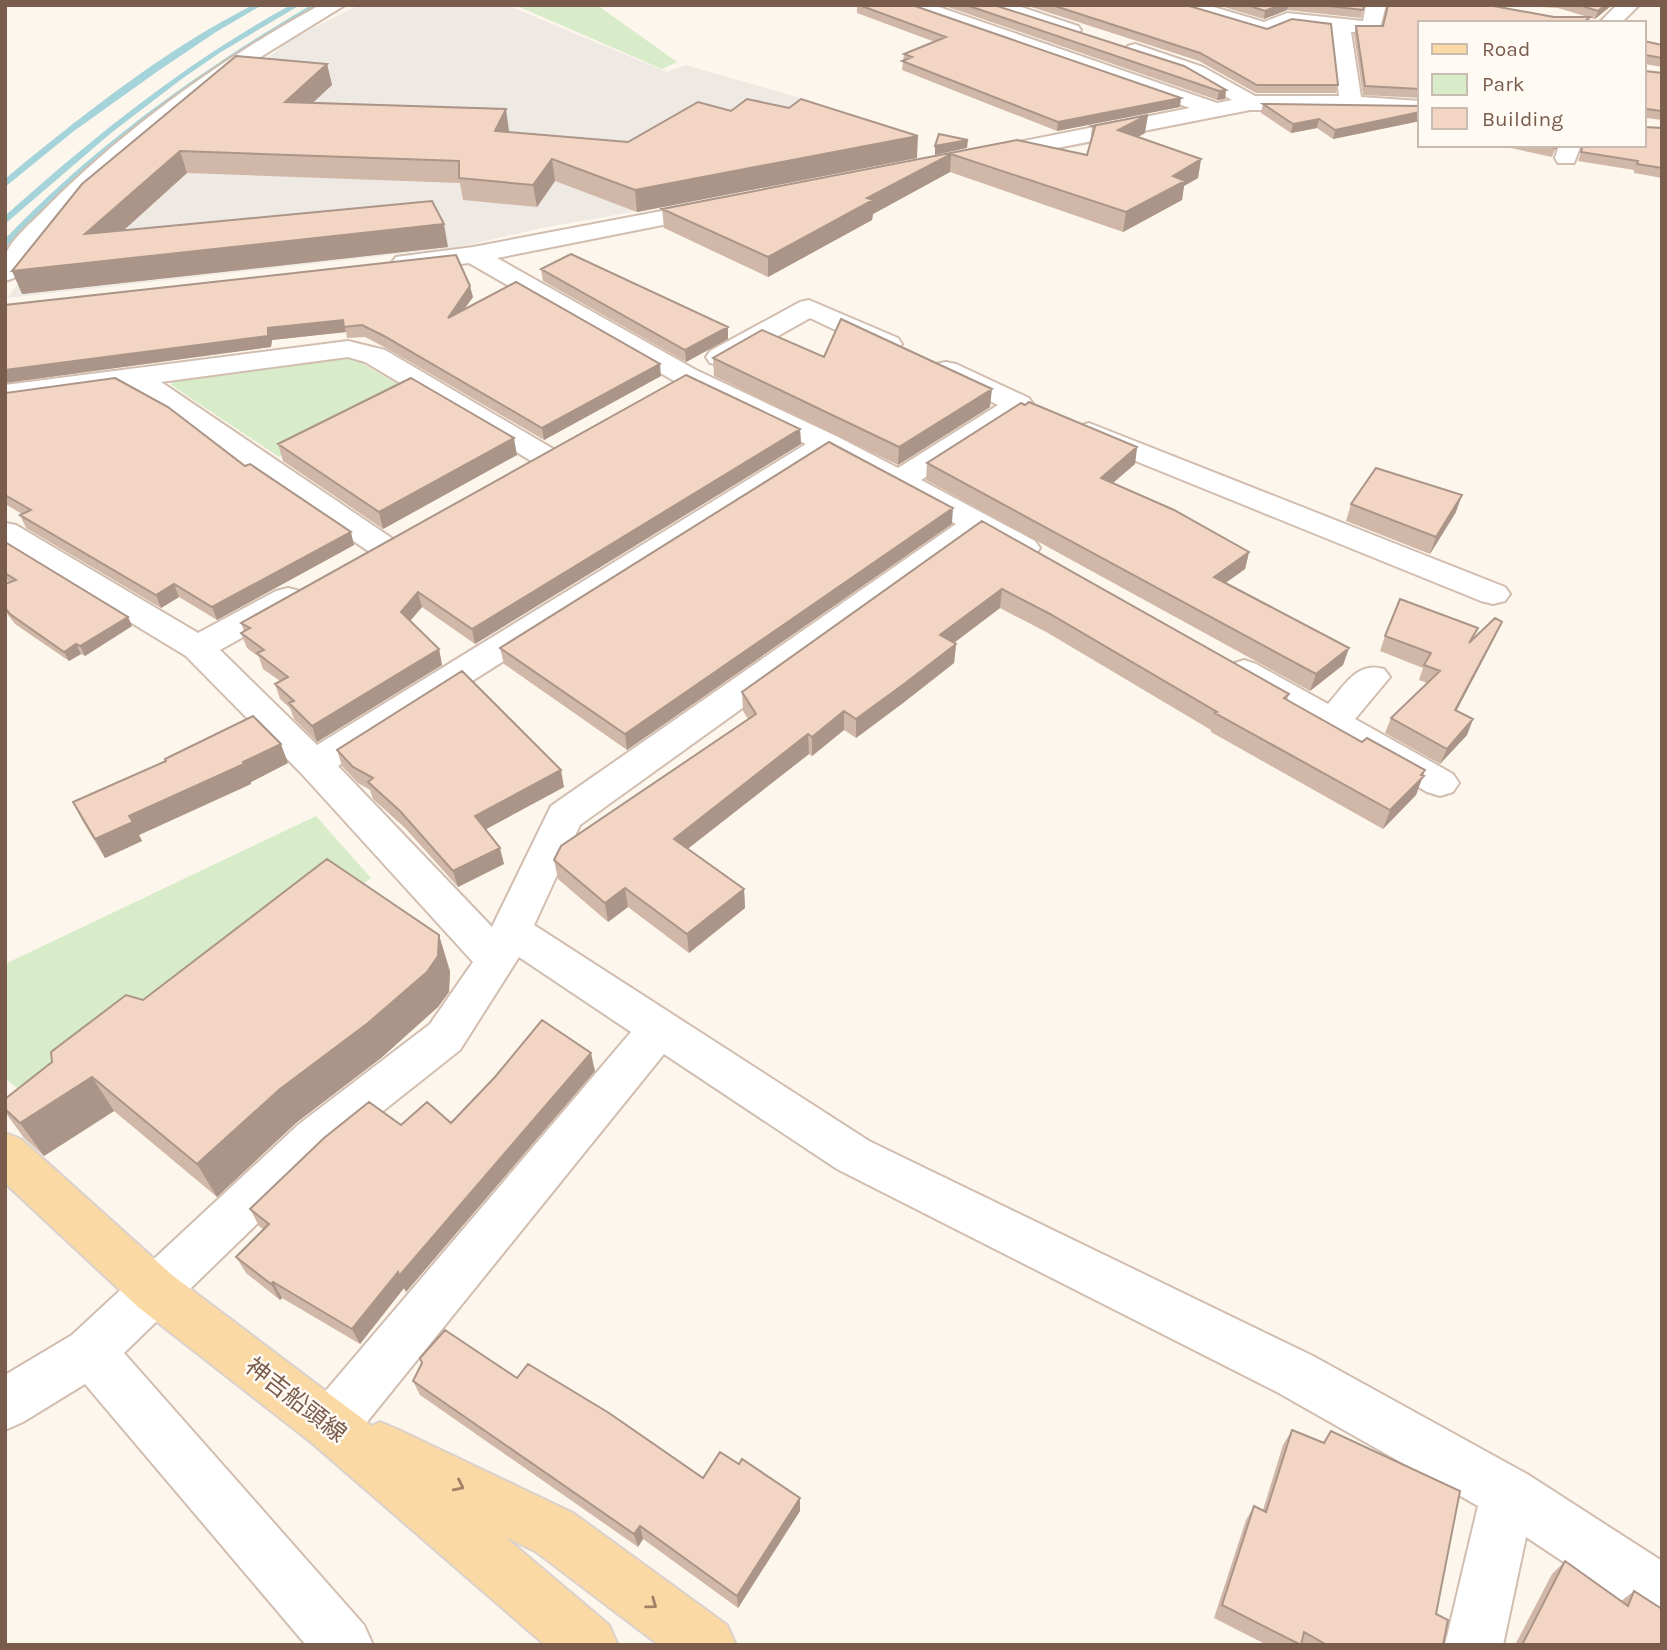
<svg xmlns="http://www.w3.org/2000/svg" width="1667" height="1650" viewBox="0 0 1667 1650" font-family="Karla,'Noto Sans JP',sans-serif">
<style>
.industrial{fill:#efe9e4}
.green{fill:#d8ecc9}
.lines{fill:none;stroke-linecap:round;stroke-linejoin:round}
.stream{fill:#a5d3da;fill-rule:evenodd}
.minor-casing{stroke:#d1beb0;stroke-width:4}
.major-casing{stroke:#dad1cd;stroke-width:4}
.minor{fill:#fff;fill-rule:evenodd}
.major{fill:#fbd9a5;fill-rule:evenodd}
.wall{fill:#d1b7a8}
.shaded-wall{fill:#aa9588}
.building{fill:#f3d5c3;stroke:#aa9588;stroke-width:2}
.oneway{stroke:#a18267}
.labels{text-anchor:middle;dominant-baseline:central;stroke-width:5;stroke-linejoin:round;paint-order:stroke}
.near-street-label{font-size:24px;fill:#7a5c4d;stroke:#fffaf3}
</style>
<rect width="100%" height="100%" fill="#fdf6ec"/>
<path class="industrial" d="M 359,5 L 507,5 L 667,72 L 685,65 L 815,102 L 734,161 L 633,212 L 541,228 L 460,247 L 7,298 L 66,223 L 291,39 Z"/>
<path class="green" d="M 515,5 L 597,5 L 677,62 L 662,69 Z
M 341,356 L 353,358 L 413,393 L 279,457 L 171,385 L 175,377 Z
M 316,816 L 371,878 L 197,1006 L 39,1107 L 5,1078 L 5,964 Z"/>
<g class="lines">
<path class="stream" d="M 253,5 L 262,5 L 216,32 L 158,71 L 74,131 L 5,187 L 5,179 L 18,168 C 89,110 171,46 253,5 Z
M 291,5 L 300,5 L 221,52 L 183,78 L 111,133 L 5,224 L 5,216 C 94,136 186,62 291,5 Z
M 311,5 L 320,5 L 235,57 L 154,114 L 78,177 L 5,248 L 5,239 C 95,145 199,71 311,5 Z"/>
<defs>
<path id="minor" d="M 320,5 L 345,5 L 254,61 L 172,122 L 77,205 L 37,247 L 14,278 L 5,281 C 5,273 3,261 6,254 C 11,240 30,224 41,213 C 121,131 219,60 320,5 Z
M 903,5 L 933,5 L 1217,103 L 1232,100 L 1188,76 L 1128,54 L 1125,50 L 1128,46 L 1135,44 L 1203,67 L 1255,96 L 1339,96 L 1331,30 L 1290,25 L 1266,35 L 1178,9 L 1175,5 L 1207,5 L 1264,22 L 1287,13 L 1363,21 L 1366,5 L 1386,5 L 1379,32 L 1351,32 L 1361,97 L 1420,101 L 1420,113 L 1351,110 L 1250,110 L 986,162 L 978,160 L 975,155 L 978,150 L 1190,108 L 906,9 Z
M 985,5 L 1015,5 L 1078,26 L 1081,30 L 1078,34 L 1064,34 L 988,9 Z
M 1617,5 L 1639,5 L 1621,23 L 1599,23 Z
M 1559,145 L 1581,145 L 1574,163 L 1558,163 L 1555,158 Z
M 714,201 L 723,203 L 726,208 L 723,213 L 497,258 L 696,370 L 838,437 L 898,468 L 998,405 L 936,376 L 932,370 L 936,364 L 946,362 L 956,364 L 1029,398 L 1033,404 L 1029,410 L 921,480 L 1035,541 L 1040,548 L 1035,555 C 1014,560 998,547 980,537 L 580,825 L 534,925 L 869,1141 L 1313,1356 L 1527,1474 L 1662,1561 L 1662,1622 L 1642,1614 L 1526,1537 L 1503,1645 L 1445,1645 L 1478,1506 L 1277,1392 L 837,1169 L 664,1054 L 350,1443 L 331,1451 L 312,1443 L 305,1425 L 312,1407 L 631,1032 L 519,957 L 460,1050 L 330,1153 L 124,1353 L 364,1625 L 373,1645 L 306,1645 L 85,1384 L 23,1422 L 5,1430 L 5,1375 L 72,1335 L 298,1125 L 430,1024 L 473,962 L 301,773 L 186,656 L 5,546 L 5,523 L 16,525 L 198,633 L 276,591 L 288,588 L 300,591 L 305,598 L 300,605 L 220,650 L 317,745 L 806,444 L 676,382 L 469,263 L 405,270 L 396,267 L 392,262 L 396,257 L 473,247 ZM 829,455 L 956,524 L 551,806 L 492,927 L 338,766 Z
M 809,300 L 898,338 L 902,344 L 898,350 L 888,352 L 878,350 L 810,318 L 730,363 L 720,365 L 710,363 L 706,357 L 710,351 L 800,302 Z
M 348,341 L 385,350 L 555,450 L 559,456 L 555,462 L 544,465 L 533,462 L 365,362 L 348,357 L 161,382 L 393,539 L 398,546 L 393,553 L 382,556 L 371,553 L 129,386 L 5,403 L 5,385 Z
M 1089,423 L 1505,587 L 1510,594 L 1505,601 L 1493,604 L 1481,601 L 1079,438 L 1074,432 L 1079,426 Z
M 1244,660 L 1256,664 L 1328,704 C 1345,685 1357,661 1384,669 L 1390,677 L 1355,719 L 1453,774 L 1459,783 L 1453,792 L 1440,796 L 1427,792 L 1232,680 L 1227,672 L 1232,664 Z"/>
<path id="major" d="M 5,1133 L 21,1139 L 172,1275 L 372,1426 L 380,1422 L 399,1430 L 573,1513 L 727,1625 L 736,1645 L 659,1645 L 535,1551 L 505,1537 L 609,1625 L 618,1645 L 545,1645 L 312,1443 L 138,1307 L 5,1183 Z"/>
</defs>
<use href="#minor" class="minor-casing"/>
<use href="#major" class="major-casing"/>
<use href="#minor" class="minor"/>
<use href="#major" class="major"/>
</g>
<path class="wall" d="M 857,5 L 912,5 L 1180,107 L 1057,131 L 902,70 L 904,54 L 935,42 L 857,13 Z
M 942,5 L 994,5 L 1226,90 L 1225,99 L 1217,100 Z
M 1025,5 L 1186,5 L 1338,85 L 1336,93 L 1256,93 L 1199,61 Z
M 1217,5 L 1364,5 L 1361,18 L 1287,10 L 1264,19 Z
M 1388,5 L 1488,5 L 1554,17 L 1588,17 L 1558,8 L 1508,5 L 1612,5 L 1595,19 L 1590,18 L 1588,23 L 1420,23 L 1420,98 L 1363,95 L 1354,35 L 1356,26 L 1383,26 Z
M 1644,41 L 1662,45 L 1662,67 L 1645,64 L 1645,71 L 1662,73 L 1662,120 L 1646,118 L 1645,127 L 1662,128 L 1662,178 L 1634,173 L 1634,170 L 1578,161 L 1583,146 Z
M 327,64 L 332,85 L 312,103 L 509,132 L 628,142 L 731,111 L 917,158 L 637,212 L 555,181 L 537,207 L 463,200 L 460,183 L 187,173 L 123,231 L 448,247 L 22,294 L 82,184 Z
M 1263,104 L 1420,106 L 1420,121 L 1333,139 L 1317,128 L 1291,133 L 1261,113 Z
M 1092,126 L 1145,133 L 1138,137 L 1201,159 L 1198,178 L 1184,186 L 1182,200 L 1123,232 L 950,172 L 873,214 L 872,220 L 768,277 L 664,228 L 662,209 L 1017,140 L 1087,155 L 1090,144 Z
M 1497,145 L 1557,145 L 1552,157 Z
M 541,269 L 728,327 L 728,339 L 686,362 L 543,281 Z
M 473,297 L 464,309 L 661,376 L 544,440 L 386,348 L 365,337 L 347,338 L 346,332 L 272,340 L 271,347 L 5,383 Z
M 824,357 L 990,407 L 898,465 L 714,376 L 713,358 Z
M 5,393 L 245,466 L 354,545 L 217,620 L 179,597 L 161,608 L 26,528 L 20,515 L 22,514 L 5,504 Z
M 800,429 L 801,444 L 475,644 L 422,607 L 410,621 L 439,649 L 442,665 L 317,742 L 294,719 L 290,708 L 280,699 L 275,684 L 280,681 L 263,669 L 259,657 L 247,648 L 241,633 L 244,631 L 241,623 Z
M 278,444 L 517,455 L 383,529 L 283,461 Z
M 1137,447 L 1135,464 L 1112,483 L 1249,552 L 1245,569 L 1225,583 L 1349,648 L 1343,665 L 1310,691 L 926,480 L 927,463 Z
M 1351,504 L 1456,512 L 1430,554 L 1346,521 Z
M 982,521 L 1289,694 L 1287,700 L 1423,776 L 1416,795 L 1383,829 L 1211,732 L 1211,730 L 1048,633 L 1000,608 L 954,643 L 956,644 L 954,663 L 903,703 L 856,738 L 844,730 L 812,756 L 809,754 L 687,849 L 744,889 L 745,908 L 689,953 L 628,907 L 608,922 L 558,879 L 554,860 L 748,719 L 743,711 L 742,692 Z
M 952,524 L 627,750 L 504,664 L 500,648 Z
M 5,542 L 128,617 L 132,626 L 85,656 L 81,654 L 69,661 L 15,624 L 5,611 L 5,584 L 10,582 L 5,579 Z
M 1385,636 L 1474,638 L 1495,637 L 1456,711 L 1473,719 L 1467,735 L 1440,764 L 1385,733 L 1391,718 L 1427,683 L 1419,680 L 1423,668 L 1380,651 Z
M 337,750 L 564,787 L 486,829 L 504,864 L 458,887 L 405,828 L 373,799 L 370,790 L 358,783 L 342,766 Z
M 288,763 L 251,782 L 251,784 L 139,835 L 142,841 L 105,858 L 83,822 L 73,802 Z
M 450,971 L 449,992 L 438,1007 L 381,1058 L 296,1123 L 217,1197 L 114,1111 L 44,1156 L 24,1138 L 5,1112 L 5,1099 L 143,1000 Z
M 595,1071 L 406,1292 L 404,1288 L 360,1344 L 282,1298 L 280,1300 L 246,1273 L 236,1257 L 264,1230 L 259,1226 L 250,1209 L 401,1125 L 451,1123 Z
M 517,1378 L 703,1478 L 800,1511 L 738,1608 L 643,1539 L 638,1547 L 420,1395 L 413,1381 Z
M 1292,1430 L 1436,1614 L 1443,1645 L 1267,1645 L 1214,1618 L 1246,1520 L 1254,1506 L 1263,1510 L 1283,1445 Z
M 1565,1561 L 1621,1601 L 1634,1591 L 1662,1645 L 1515,1645 L 1552,1574 Z"/>
<path class="shaded-wall" d="M 1280,5 L 1288,5 L 1287,10 L 1264,19 L 1265,11 Z
M 1605,5 L 1612,5 L 1595,19 L 1598,11 Z
M 327,64 L 332,85 L 290,124 L 285,102 Z
M 1226,90 L 1225,99 L 1217,100 L 1219,91 Z
M 1181,98 L 1180,107 L 1057,131 L 1058,122 Z
M 506,109 L 509,131 L 498,153 L 495,131 Z
M 1420,112 L 1420,121 L 1333,139 L 1335,130 Z
M 1148,115 L 1145,133 L 1116,149 L 1118,130 Z
M 1319,119 L 1317,128 L 1291,133 L 1293,124 Z
M 918,136 L 917,158 L 637,212 L 635,190 Z
M 968,140 L 967,148 L 935,155 L 935,146 Z
M 180,151 L 187,173 L 94,257 L 85,234 Z
M 951,154 L 950,172 L 873,214 L 872,220 L 768,277 L 768,257 L 867,198 Z
M 552,159 L 555,181 L 537,207 L 533,185 Z
M 1201,159 L 1198,178 L 1184,186 L 1182,200 L 1123,232 L 1126,212 L 1173,176 Z
M 444,224 L 448,247 L 22,294 L 12,271 Z
M 470,286 L 473,297 L 450,329 L 448,318 Z
M 343,320 L 346,332 L 272,340 L 271,347 L 5,383 L 5,370 L 268,328 Z
M 728,327 L 728,339 L 686,362 L 685,350 Z
M 660,364 L 661,376 L 544,440 L 542,428 Z
M 992,389 L 990,407 L 898,465 L 899,447 Z
M 800,429 L 801,444 L 475,644 L 472,629 Z
M 514,438 L 517,455 L 383,529 L 379,512 Z
M 1137,447 L 1135,464 L 1099,495 L 1101,478 Z
M 1462,495 L 1456,512 L 1430,554 L 1436,537 Z
M 953,508 L 952,524 L 627,750 L 625,734 Z
M 351,532 L 354,545 L 217,620 L 212,607 Z
M 1249,552 L 1245,569 L 1210,594 L 1214,577 Z
M 174,584 L 179,597 L 161,608 L 156,595 Z
M 1002,589 L 1000,608 L 939,654 L 940,635 Z
M 418,592 L 422,607 L 405,627 L 401,612 Z
M 128,617 L 132,626 L 85,656 L 80,646 Z
M 1502,622 L 1495,637 L 1449,725 L 1455,710 Z
M 76,644 L 81,654 L 69,661 L 64,652 Z
M 956,644 L 954,663 L 903,703 L 856,738 L 856,719 Z
M 1349,648 L 1343,665 L 1310,691 L 1316,674 Z
M 439,649 L 442,665 L 317,742 L 312,726 Z
M 844,711 L 844,730 L 812,756 L 812,737 Z
M 1473,719 L 1467,735 L 1440,764 L 1447,749 Z
M 808,734 L 809,754 L 676,858 L 674,839 Z
M 281,744 L 288,763 L 251,782 L 251,784 L 139,835 L 142,841 L 105,858 L 95,839 L 129,816 Z
M 561,770 L 564,787 L 479,833 L 475,816 Z
M 1425,770 L 1416,795 L 1383,829 L 1390,810 Z
M 500,848 L 504,864 L 458,887 L 453,871 Z
M 625,888 L 628,907 L 608,922 L 605,903 Z
M 744,889 L 745,908 L 689,953 L 687,934 Z
M 439,935 L 450,971 L 449,992 L 438,1007 L 381,1058 L 296,1123 L 217,1197 L 197,1164 L 280,1089 Z
M 591,1053 L 595,1071 L 406,1292 L 404,1288 L 360,1344 L 352,1329 L 398,1272 Z
M 92,1077 L 114,1111 L 44,1156 L 20,1123 Z
M 273,1282 L 282,1298 L 280,1300 L 271,1284 Z
M 800,1498 L 800,1511 L 738,1608 L 737,1596 Z
M 640,1526 L 643,1539 L 638,1547 L 634,1534 Z"/>
<path class="building" d="M 859,5 L 912,5 L 1181,98 L 1058,122 L 902,61 L 912,57 L 904,54 L 946,37 Z
M 966,5 L 994,5 L 1184,66 L 1226,90 L 1219,91 Z
M 1052,5 L 1186,5 L 1267,29 L 1292,19 L 1331,24 L 1338,85 L 1257,85 L 1200,53 Z
M 1247,5 L 1280,5 L 1265,11 Z
M 1320,5 L 1364,5 L 1363,10 Z
M 1388,5 L 1488,5 L 1554,17 L 1590,17 L 1583,23 L 1420,23 L 1420,89 L 1365,86 L 1356,26 L 1383,26 Z
M 1579,5 L 1605,5 L 1598,11 Z
M 1644,41 L 1662,45 L 1662,58 L 1645,55 L 1645,71 L 1662,73 L 1662,111 L 1646,109 L 1645,127 L 1662,128 L 1662,168 L 1637,164 L 1638,161 L 1581,152 L 1583,145 L 1644,145 Z
M 236,56 L 327,64 L 285,102 L 506,109 L 495,131 L 628,142 L 698,102 L 731,111 L 747,99 L 789,108 L 801,99 L 918,136 L 635,190 L 552,159 L 533,185 L 459,178 L 459,161 L 180,151 L 85,234 L 432,201 L 444,224 L 12,271 L 82,184 Z
M 1263,104 L 1420,106 L 1420,112 L 1335,130 L 1319,119 L 1293,124 Z
M 1148,115 L 1118,130 L 1201,159 L 1173,176 L 1185,181 L 1126,212 L 951,154 L 867,198 L 873,200 L 768,257 L 662,209 L 1017,140 L 1087,155 L 1095,127 L 1092,126 Z
M 939,134 L 968,140 L 935,146 Z
M 1543,145 L 1557,145 L 1556,148 Z
M 571,254 L 728,327 L 685,350 L 541,269 Z
M 456,255 L 470,286 L 448,318 L 516,282 L 660,364 L 542,428 L 384,336 L 362,325 L 344,327 L 343,320 L 268,328 L 268,336 L 5,370 L 5,305 Z
M 841,319 L 992,389 L 899,447 L 713,358 L 762,330 L 824,357 Z
M 686,375 L 800,429 L 472,629 L 418,592 L 401,612 L 439,649 L 312,726 L 289,703 L 294,701 L 275,684 L 288,677 L 257,653 L 264,650 L 241,633 L 250,628 L 241,623 Z
M 115,378 L 168,407 L 245,466 L 250,464 L 351,532 L 212,607 L 174,584 L 156,595 L 20,515 L 31,510 L 5,495 L 5,393 Z
M 411,378 L 514,438 L 379,512 L 278,444 Z
M 1029,402 L 1137,447 L 1101,478 L 1174,510 L 1249,552 L 1214,577 L 1349,648 L 1316,674 L 927,463 L 1021,403 L 1025,405 Z
M 829,442 L 953,508 L 625,734 L 500,648 Z
M 1376,468 L 1462,495 L 1436,537 L 1351,504 Z
M 982,521 L 1289,694 L 1284,698 L 1296,705 L 1362,742 L 1367,738 L 1425,770 L 1421,775 L 1424,776 L 1390,810 L 1215,713 L 1217,712 L 1050,614 L 1002,589 L 940,635 L 956,644 L 904,684 L 856,719 L 844,711 L 812,737 L 808,734 L 674,839 L 744,889 L 687,934 L 625,888 L 605,903 L 554,860 L 561,846 L 756,714 L 742,692 Z
M 5,542 L 128,617 L 80,646 L 76,644 L 64,652 L 10,614 L 5,608 L 5,584 L 16,580 L 5,573 Z
M 1400,599 L 1478,628 L 1469,643 L 1495,618 L 1502,622 L 1455,710 L 1473,719 L 1447,749 L 1391,718 L 1440,671 L 1424,665 L 1431,653 L 1385,636 Z
M 462,671 L 561,770 L 475,816 L 500,848 L 453,871 L 400,811 L 368,782 L 373,778 L 353,767 L 337,750 Z
M 253,716 L 281,744 L 243,762 L 244,764 L 129,816 L 133,822 L 95,839 L 73,802 L 166,761 L 165,759 Z
M 327,859 L 439,935 L 438,956 L 427,972 L 368,1023 L 280,1089 L 197,1164 L 92,1077 L 20,1123 L 5,1109 L 5,1099 L 52,1062 L 51,1052 L 126,995 L 143,1000 Z
M 542,1020 L 591,1053 L 399,1276 L 398,1272 L 352,1329 L 273,1282 L 271,1284 L 236,1257 L 269,1224 L 250,1209 L 324,1138 L 369,1102 L 401,1125 L 427,1102 L 451,1123 L 495,1077 Z
M 445,1330 L 517,1378 L 528,1364 L 609,1413 L 703,1478 L 720,1452 L 739,1464 L 742,1459 L 800,1498 L 737,1596 L 640,1526 L 634,1534 L 413,1381 L 422,1363 L 420,1358 Z
M 1292,1430 L 1324,1443 L 1331,1431 L 1460,1491 L 1436,1614 L 1448,1620 L 1443,1645 L 1327,1645 L 1304,1632 L 1301,1645 L 1222,1605 L 1254,1506 L 1266,1512 Z
M 1565,1561 L 1628,1606 L 1634,1591 L 1662,1609 L 1662,1645 L 1522,1645 Z"/>
<defs><path id="oneway-chevron" d="M-2-3.5L2.5 0L-2 3.5" fill="none" stroke-width="1.6" stroke-linecap="round" stroke-linejoin="round" transform="scale(1.75)"/></defs>
<g class="oneway">
<use href="#oneway-chevron" transform="translate(459 1486) rotate(26)"/>
<use href="#oneway-chevron" transform="translate(652 1604) rotate(36)"/>
</g>
<g class="labels">
<g class="near-street-label">
<text transform="translate(296 1400) rotate(38)">神吉船頭線</text>
</g>
</g>
<rect width="1667" height="1650" fill="none" stroke="#7a5c4d" stroke-width="14"/>
<rect x="1418" y="21" width="228" height="126" fill="#fffaf3" stroke="#cabbb1" stroke-width="2"/>
<rect x="1432" y="44" width="35" height="10" fill="#fbd9a5" stroke="#cabbb1" stroke-width="2"/>
<text x="1482" y="56" font-size="21" fill="#7a5c4d">Road</text>
<rect x="1432" y="74" width="35" height="21" fill="#d8ecc9" stroke="#cabbb1" stroke-width="2"/>
<text x="1482" y="91" font-size="21" fill="#7a5c4d">Park</text>
<rect x="1432" y="108" width="35" height="21" fill="#f3d5c3" stroke="#cabbb1" stroke-width="2"/>
<text x="1482" y="126" font-size="21" fill="#7a5c4d">Building</text>
</svg>
